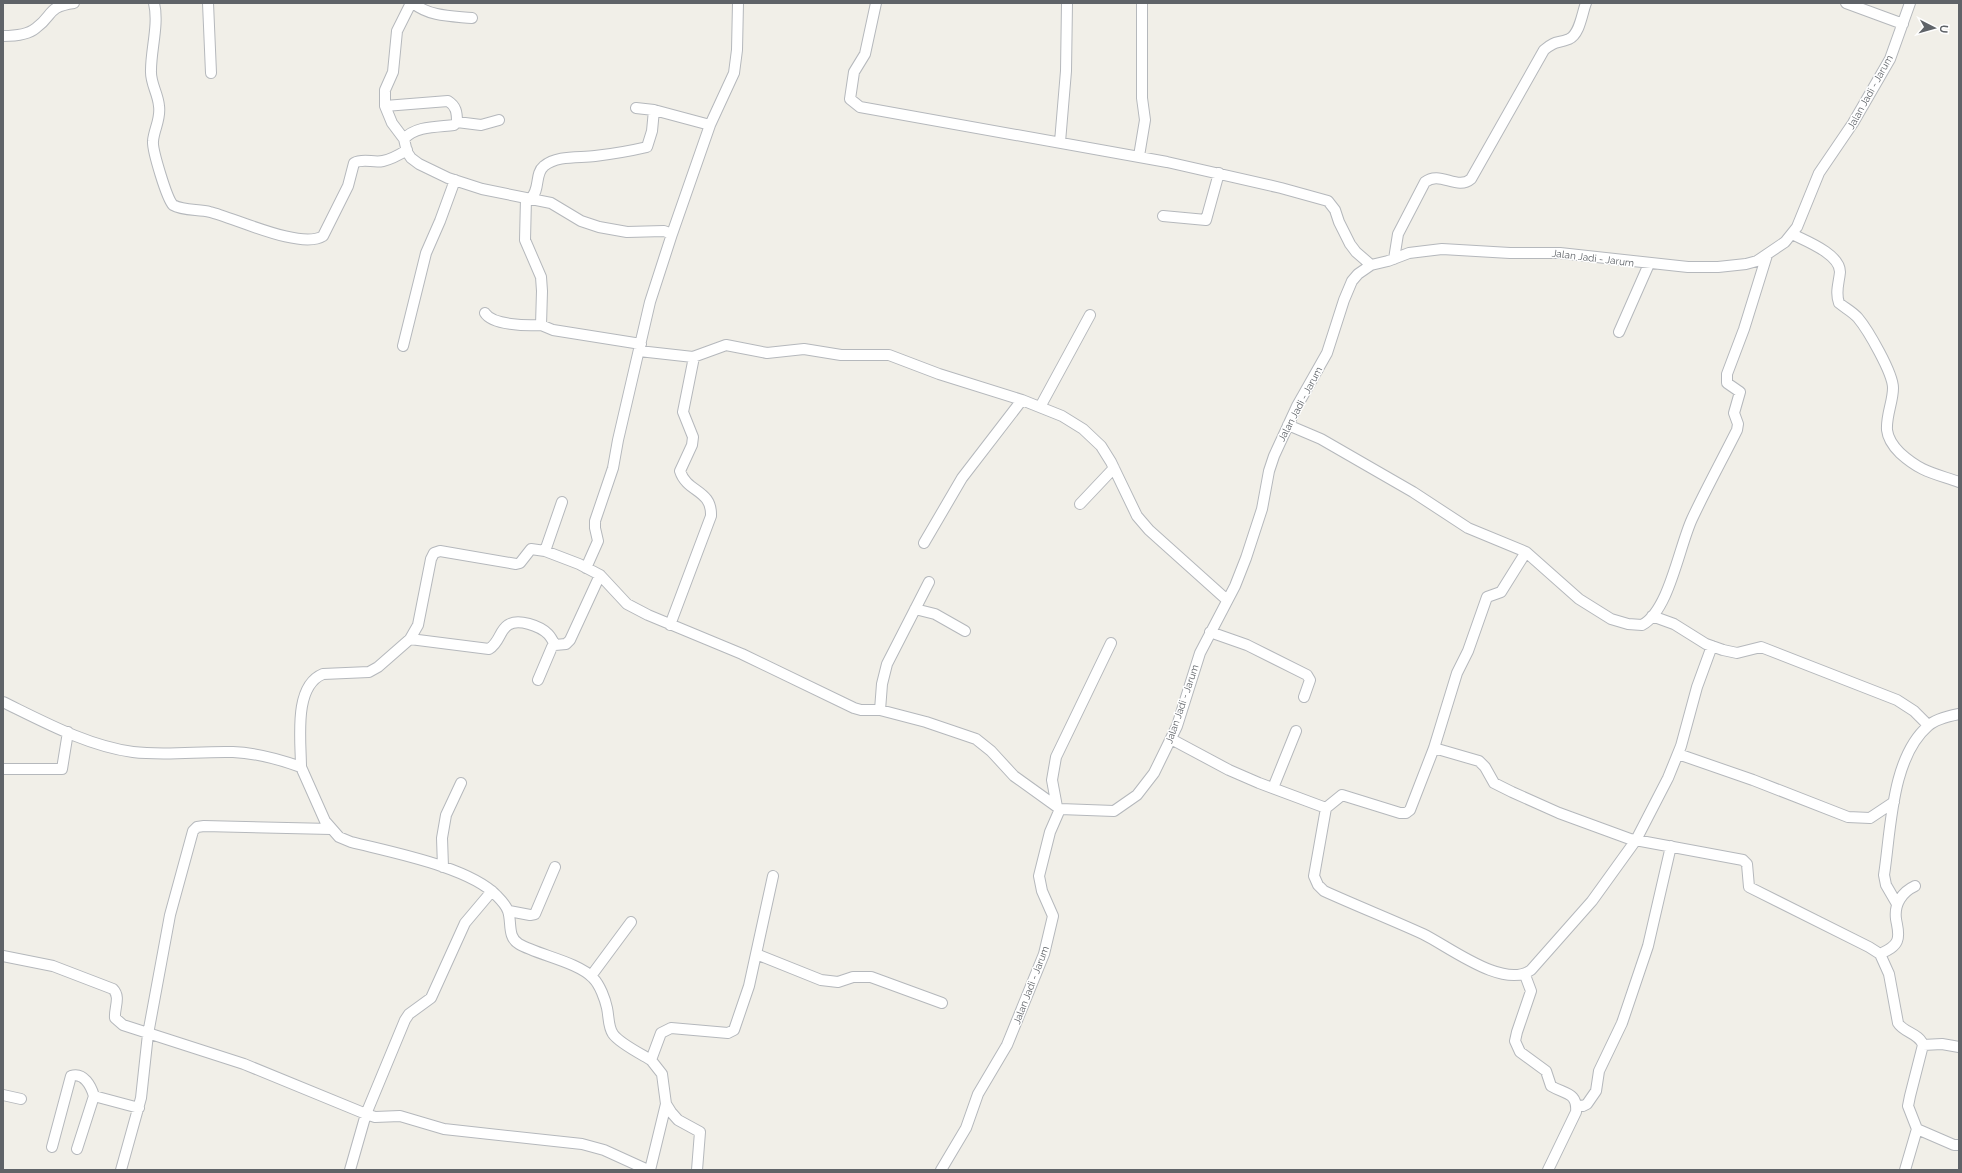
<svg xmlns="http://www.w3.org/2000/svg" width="1962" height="1173" viewBox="0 0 1962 1173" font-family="Raleway,sans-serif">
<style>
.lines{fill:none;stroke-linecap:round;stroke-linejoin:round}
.minor-casing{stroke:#b5b8bc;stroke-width:12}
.minor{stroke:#fff;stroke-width:10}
.labels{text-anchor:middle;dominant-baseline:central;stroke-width:3;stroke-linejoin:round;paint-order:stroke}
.street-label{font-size:10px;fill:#5f6368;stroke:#fff}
</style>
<rect width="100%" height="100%" fill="#f1efe8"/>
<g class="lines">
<defs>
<path id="minor" d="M 154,3 C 159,24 151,49 151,70 C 150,83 158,93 159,106 C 161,119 154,129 153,141 C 152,150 167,199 173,205 C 183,211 199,209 210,212 C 235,218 301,250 323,236 L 348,186 L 354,163 C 363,158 373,163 383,161 C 392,159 399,155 407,150
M 208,3 L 211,73
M 411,3 L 397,31 L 393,72 L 385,90 L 385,106 L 448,101 C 456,106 457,112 457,122 L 454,125 C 437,127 415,126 404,139 L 407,152 L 411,158 L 419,164 L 448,178 L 482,189 L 551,203 L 581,221 L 599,227 L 627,232 L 664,231 L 672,234 L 650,302 L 618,440 L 613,468 L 595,521 L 595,528 L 598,541 L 586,568
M 413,3 C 430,17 452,16 472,18
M 876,3 L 865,54 L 854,72 L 850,99 L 860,107 L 1167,162 L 1281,188 L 1328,201 L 1335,210 L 1339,222 L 1350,244 L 1356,252 L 1371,265
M 1846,3 L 1903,24
M 3,36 C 13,36 28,35 36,28 C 54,15 46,7 74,3
M 385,106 L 392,123 L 404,139
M 636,108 L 654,110 L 710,125 L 672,234
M 457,122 L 481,125 L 499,120
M 710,125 L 734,73 L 737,50 L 738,3
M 1060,142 L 1066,71 L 1067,3
M 1139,156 L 1145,120 L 1142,98 L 1142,3
M 526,198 L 525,240 L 541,277 L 542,291 L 541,325 L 553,330 L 641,344
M 530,199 C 541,190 534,174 544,166 C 557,155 579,158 595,156 C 612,154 630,151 647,147 L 652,131 L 654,110
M 1163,216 L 1206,220 L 1219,173
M 1792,234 C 1806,241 1840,254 1840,272 C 1839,283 1835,292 1839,303 C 1845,308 1853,312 1858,318 C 1868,330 1893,373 1893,388 C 1893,402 1886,415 1887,430 C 1888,439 1893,446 1900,453 C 1921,472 1933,473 1959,482
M 1394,259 L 1398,234 L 1425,182 C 1440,170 1457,191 1471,179 L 1544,50 C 1556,40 1557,44 1569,39 C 1580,34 1582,13 1586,3
M 485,313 C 492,325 527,326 541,325
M 1619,332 L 1649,264
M 403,346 L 426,253 L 440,221 L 455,180
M 639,351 L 693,357 L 726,345 L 767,353 L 804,349 L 841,355 L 889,355 L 939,374 L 1022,400 L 1062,416 L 1083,429 L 1101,446 L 1111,462 L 1137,516 L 1149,530 L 1227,600
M 1040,407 L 1090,315
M 1288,425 L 1321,439 L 1413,492 L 1468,528 L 1526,552 L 1579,599 L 1611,619 L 1628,624 L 1642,625 C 1669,611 1679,547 1692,519 C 1706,489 1722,460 1737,430 L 1738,424 L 1734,413 L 1740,392 L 1727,383 L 1727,374 L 1744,329 L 1767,255
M 1080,504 L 1114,468
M 924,543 L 962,478 L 1022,400
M 545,551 L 562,502
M 915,609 L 935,614 L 965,631
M 1652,616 L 1674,624 L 1706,644 L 1723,650 L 1737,653 L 1761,647 L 1897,700 L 1914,711 L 1928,725
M 670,625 L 711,516 C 712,489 687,493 680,471 L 692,445 L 693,437 L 683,412 L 694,357
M 1210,632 L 1247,645 L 1307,675 L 1310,680 L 1304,697
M 410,639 L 489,649 C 500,642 499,631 508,625 C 518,618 540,626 548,634 C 551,637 553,641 555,645
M 538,680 L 552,647 L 555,645 L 566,644 L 570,640 L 600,575
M 3,702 C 44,722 88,746 133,752 C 166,756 200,751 233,752 C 256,753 279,759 301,767 C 301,741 293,686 323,674 L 369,672 L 378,667 L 410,639 L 418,625 L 431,559 L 434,553 L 440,551 L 516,564 L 520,563 L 531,549 L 545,551 L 579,564 L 600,575 L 627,604 L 648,615 L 742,654 L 854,708 L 861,710 L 880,710 L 926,722 L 976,739 L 991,751 L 1014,776 L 1060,809
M 880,710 L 882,684 L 887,664 L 929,582
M 1171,739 L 1229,770 L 1259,783 L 1326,808 L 1314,876 L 1318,885 L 1324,891 C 1357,906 1390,919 1423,934 C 1448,946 1504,990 1531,970 L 1592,901 L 1636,840 L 1668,778 L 1681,746 L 1697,687 L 1712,646
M 1434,748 L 1479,761 L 1485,767 L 1494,783 L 1512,792 L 1559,813 L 1630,839 L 1743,860 L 1747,864 L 1749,887 L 1869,947 L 1880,954 L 1889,974 L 1898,1023 C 1904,1033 1919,1033 1923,1045 L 1910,1096 L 1908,1106 L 1917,1129 L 1905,1170
M 1678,754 L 1753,780 L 1848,817 L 1870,818 L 1894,802
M 301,767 L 325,821 L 339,837 L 351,842 C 390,852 470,867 497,896 C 501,900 506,905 508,911 C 512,922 507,937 519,944 C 538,955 578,962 593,978 C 600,985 605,999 607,1008 C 609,1017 608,1027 613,1034 C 619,1043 641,1054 651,1060 L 661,1033 L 671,1028 L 728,1033 L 734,1030 L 749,986 L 773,876
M 3,769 L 62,769 L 68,732
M 1273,788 L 1296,731
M 1057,807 L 1052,780 L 1056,757 L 1111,643
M 1326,808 L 1342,795 L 1400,813 L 1406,813 L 1410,810 L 1434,748 L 1457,673 L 1468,651 L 1487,597 L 1501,592 L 1526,552
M 443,867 L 442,838 L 446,815 L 461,783
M 1897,904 L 1886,885 L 1884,875 C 1891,830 1891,758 1928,726 C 1935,719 1949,716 1959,714
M 509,911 L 530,915 L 535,914 L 555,867
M 756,954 L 821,980 L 838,982 L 853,977 L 871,977 L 942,1003
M 1880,954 C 1886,951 1894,948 1897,941 C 1900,934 1897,926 1896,919 C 1894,904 1902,892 1915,886
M 3,956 L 53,966 L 113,989 C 121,997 114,1008 115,1018 L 123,1025 L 244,1064 L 366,1114 L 375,1117 L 400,1116 L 444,1129 L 582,1144 L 604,1150 L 648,1170
M 1525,975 L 1531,991 L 1517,1032 L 1515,1041 L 1520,1052 L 1546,1071 L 1551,1086 C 1564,1094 1578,1092 1576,1112 L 1548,1170
M 591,976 L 631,922
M 1923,1045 L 1942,1044 L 1959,1047
M 651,1060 L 662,1074 L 666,1104 L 671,1112 L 678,1120 L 700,1132 L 697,1170
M 3,1095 L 21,1099
M 1577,1105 L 1583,1106 L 1587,1104 L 1596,1091 L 1599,1071 L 1622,1023 L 1648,946 L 1671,846
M 1917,1129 L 1954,1145 L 1959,1145
M 52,1147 L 71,1076 C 84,1072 91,1086 94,1096
M 77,1149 L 94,1096 L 139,1108
M 121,1170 L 141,1098 L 148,1034 L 170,915 L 193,831 L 197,827 L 204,826 L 331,829
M 350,1170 L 366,1114 L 405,1020 L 409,1014 L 431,998 L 465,923 L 492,891
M 650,1170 L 666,1104
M 941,1170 L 966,1128 L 978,1094 L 1007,1045 L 1044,954 L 1053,916 L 1042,891 L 1039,876 L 1050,832 L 1060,809 L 1114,811 L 1137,795 L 1154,773 L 1177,726 L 1200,653 L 1235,586 L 1246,558 L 1262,509 L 1269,471 L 1274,456 L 1297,406 L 1327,353 L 1344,300 L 1352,281 L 1358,274 L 1371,265 L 1388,261 L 1409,253 L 1442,249 L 1510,253 L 1560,253 L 1688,267 L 1718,267 L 1746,264 L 1757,261 L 1785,242 L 1797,227 L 1819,173 L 1853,123 L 1890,59 L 1910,3"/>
</defs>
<use href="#minor" class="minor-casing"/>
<use href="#minor" class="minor"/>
</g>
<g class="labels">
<g class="street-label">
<text transform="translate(1870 92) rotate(-61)">Jalan Jadi - Jarum</text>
<text transform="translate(1593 258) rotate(7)">Jalan Jadi - Jarum</text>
<text transform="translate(1300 404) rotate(-62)">Jalan Jadi - Jarum</text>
<text transform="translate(1182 704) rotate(-71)">Jalan Jadi - Jarum</text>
<text transform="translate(1031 985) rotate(-69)">Jalan Jadi - Jarum</text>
</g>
</g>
<rect width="1962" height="1173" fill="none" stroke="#5f6368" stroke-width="8"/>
<g transform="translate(1934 28) rotate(96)" stroke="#ffffff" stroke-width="3" paint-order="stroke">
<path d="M0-3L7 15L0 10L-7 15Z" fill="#5f6368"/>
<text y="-6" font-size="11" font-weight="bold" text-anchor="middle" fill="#5f6368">U</text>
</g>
</svg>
